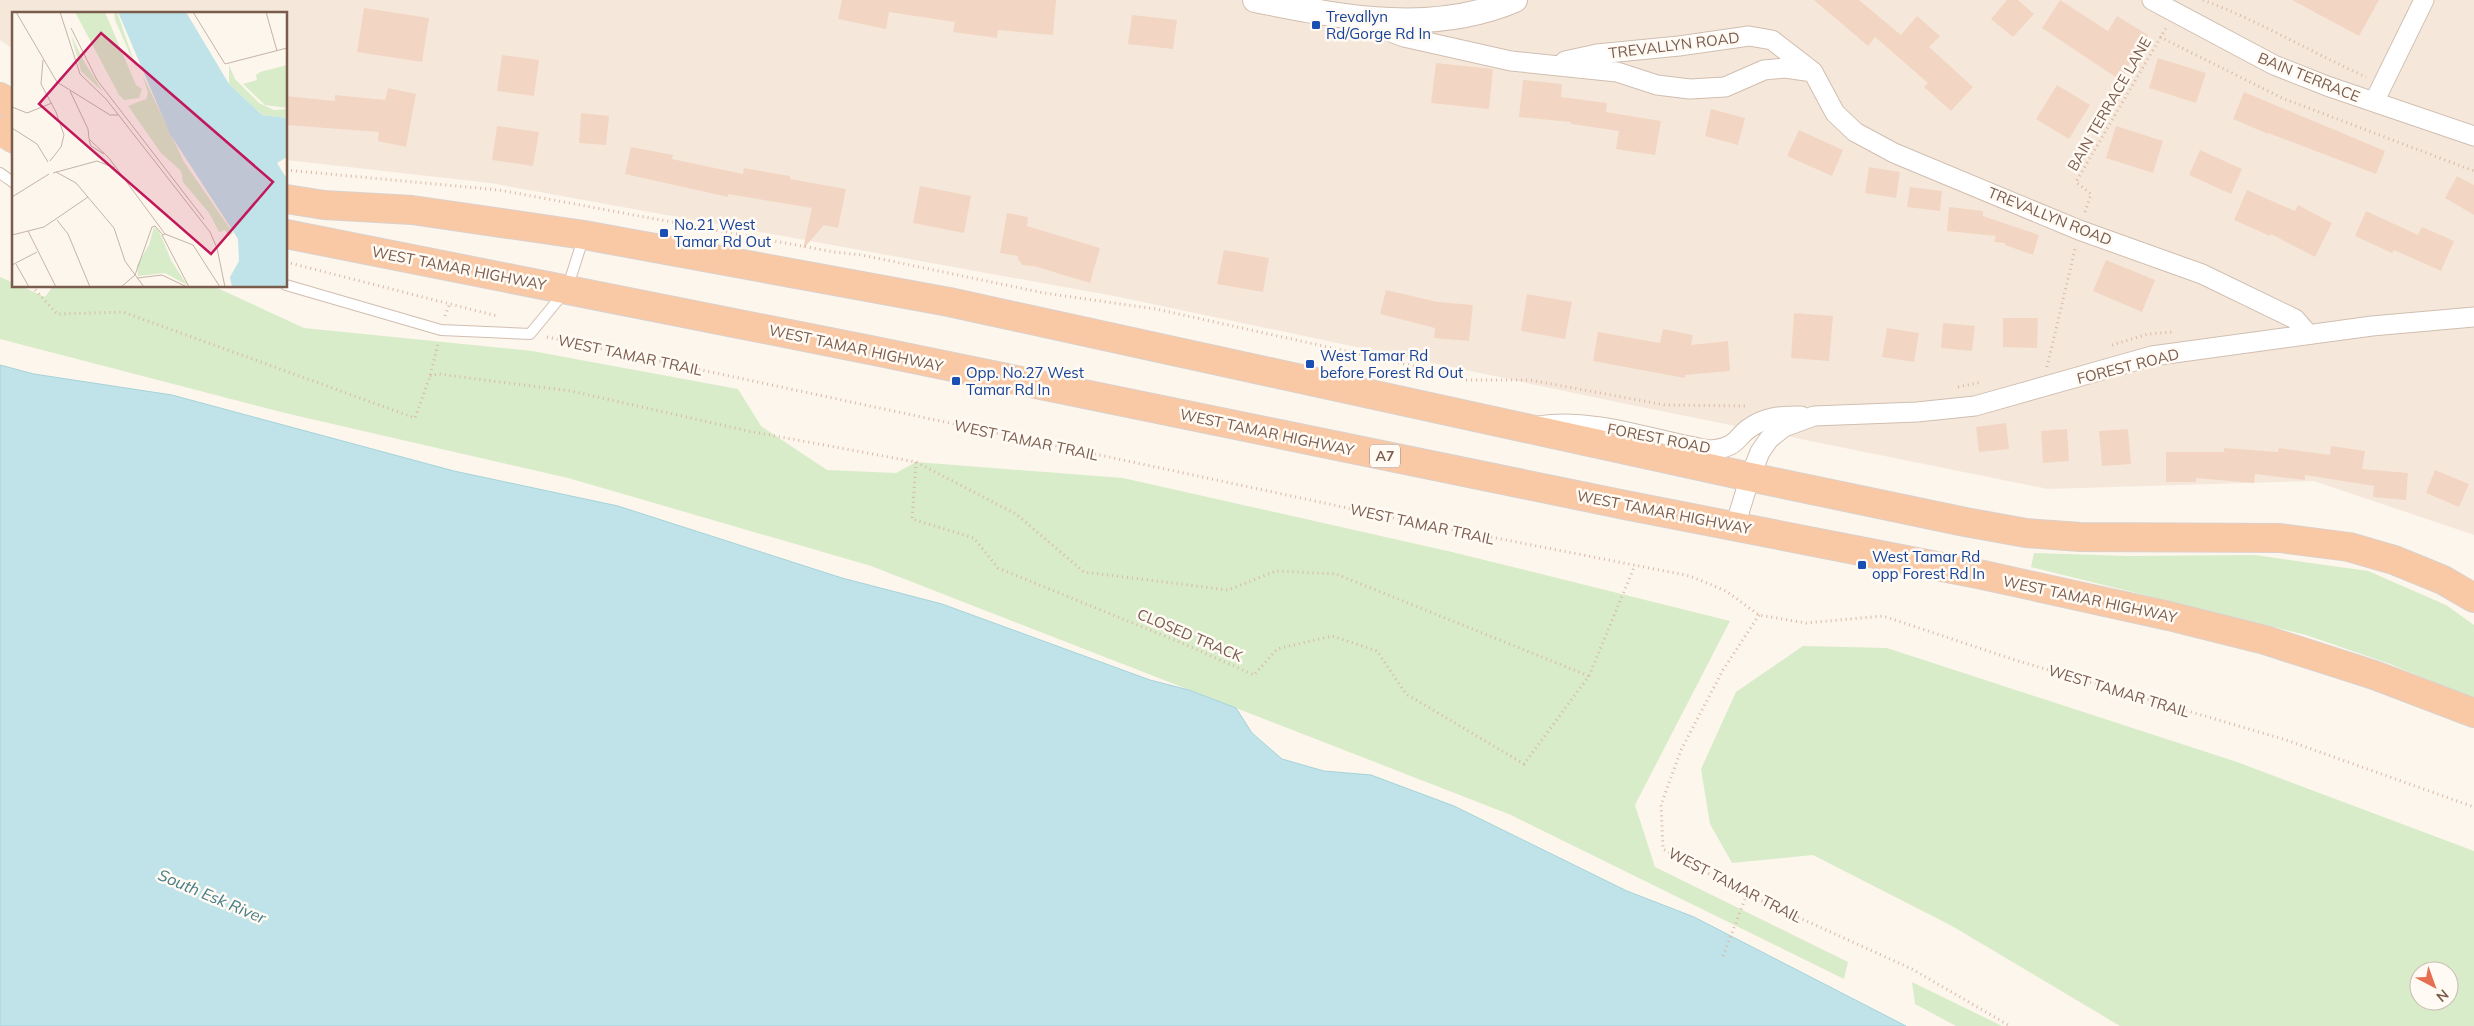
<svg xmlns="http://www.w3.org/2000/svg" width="2474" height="1026" viewBox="0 0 2474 1026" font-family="Mulish,sans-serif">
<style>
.residential{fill:#f5e8da}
.green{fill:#d8ecc9;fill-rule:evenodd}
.water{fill:#bfe3e8;stroke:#a5d3da}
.building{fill:#f3d5c3}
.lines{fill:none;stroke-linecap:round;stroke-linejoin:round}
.service-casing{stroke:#d1beb0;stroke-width:12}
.minor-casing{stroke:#d1beb0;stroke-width:21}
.tertiary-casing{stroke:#d1beb0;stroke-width:26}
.trunk-casing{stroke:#dad1cd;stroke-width:30}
.path{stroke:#d9b8a5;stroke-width:3;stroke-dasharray:1 4;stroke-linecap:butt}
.service{stroke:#fff;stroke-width:10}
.minor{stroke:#fff;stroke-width:19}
.tertiary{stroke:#fff;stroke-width:24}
.trunk{stroke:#f9c8a4;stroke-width:28}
.transit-dot{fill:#1a4fb4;stroke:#fffaf3;stroke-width:2}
.labels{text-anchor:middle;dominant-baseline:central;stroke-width:5;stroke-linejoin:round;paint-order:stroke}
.shield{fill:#fffaf3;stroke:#a28b7f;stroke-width:1}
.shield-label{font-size:14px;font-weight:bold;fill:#7a5c4d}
.transit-label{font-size:15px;fill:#164399;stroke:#fffaf3;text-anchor:start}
.street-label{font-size:15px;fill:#7a5c4d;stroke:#fffaf3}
.water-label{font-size:16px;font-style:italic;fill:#437c86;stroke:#fffaf3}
.inset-road{fill:none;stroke:#c5b3a7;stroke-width:1}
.view{fill:#c2185b;fill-opacity:0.15;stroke:#c2185b;stroke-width:2.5}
.inset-edge{fill:none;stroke:#7a5c4d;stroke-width:2.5}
</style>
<rect width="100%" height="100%" fill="#fdf6ec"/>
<path class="residential" d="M 0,0 L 2474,0 L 2474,535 L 2314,481 L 2048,489 L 1631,405 L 1119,297 L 490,183 L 286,160 L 286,14 L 14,14 L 14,50 L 0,40 Z"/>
<path class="green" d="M 0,277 L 14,283 L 14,286 L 21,286 L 45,297 L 53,286 L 213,286 L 304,328 L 532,351 L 738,389 L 761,426 L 827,470 L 896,473 L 916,462 L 1123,478 L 1452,552 L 1730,621 L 1635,805 L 1655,867 L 1848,962 L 1844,979 L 1511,815 L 871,566 L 568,478 L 285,413 L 0,339 Z
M 2034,553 L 2128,556 L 2255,555 L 2368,571 L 2446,605 L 2474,625 L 2474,699 L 2390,664 L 2306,635 L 2031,567 Z
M 1803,646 L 1887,648 L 2237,762 L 2474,851 L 2474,1026 L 2120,1026 L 1952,926 L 1813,855 L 1732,863 L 1710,824 L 1701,769 L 1736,692 ZM 2419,971 L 2449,971 L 2449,1001 L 2419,1001 Z
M 1912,982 L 2002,1026 L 1956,1026 L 1915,1004 Z"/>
<path class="water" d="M 0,365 L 34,374 L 172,395 L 454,471 L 618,506 L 842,578 L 942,604 L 1150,680 L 1189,690 L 1236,708 L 1252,733 L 1282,759 L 1324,771 L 1371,775 L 1454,806 L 1627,891 L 1694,917 L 1906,1026 L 0,1026 Z"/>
<path class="building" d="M 842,0 L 1056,0 L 1053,35 L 998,30 L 997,38 L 953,32 L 955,22 L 889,12 L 886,29 L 838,19 Z
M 1814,0 L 1859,0 L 1901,35 L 1917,16 L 1940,36 L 1929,47 L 1973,87 L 1951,111 L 1924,87 L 1928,83 L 1875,37 L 1868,46 Z
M 2007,0 L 2018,0 L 2034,14 L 2013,37 L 1991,19 Z
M 2060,0 L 2108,31 L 2117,16 L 2148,35 L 2120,80 L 2042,28 Z
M 2292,0 L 2379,0 L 2359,36 Z
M 364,8 L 429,18 L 422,62 L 357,52 Z
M 1132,15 L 1177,20 L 1173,49 L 1128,44 Z
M 502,55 L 539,60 L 534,96 L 497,91 Z
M 2158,58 L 2206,73 L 2196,103 L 2149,88 Z
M 1436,63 L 1493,69 L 1489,109 L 1431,103 Z
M 1523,80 L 1562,84 L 1561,97 L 1607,103 L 1606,112 L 1661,121 L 1655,155 L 1616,149 L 1619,131 L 1571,124 L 1571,122 L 1519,117 Z
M 2057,85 L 2090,105 L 2069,139 L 2036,119 Z
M 388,88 L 416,94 L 406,147 L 378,141 L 379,132 L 286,125 L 286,96 L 335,101 L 335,95 L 385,100 Z
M 2244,92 L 2385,151 L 2376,174 L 2268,133 L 2268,134 L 2233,119 Z
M 1711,109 L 1745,118 L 1738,145 L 1705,136 Z
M 581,113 L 609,116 L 606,145 L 579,143 Z
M 497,126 L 539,132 L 533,166 L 492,160 Z
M 2116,126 L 2163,141 L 2153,173 L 2106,158 Z
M 1799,130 L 1843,150 L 1832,176 L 1787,156 Z
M 631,147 L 673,155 L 672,159 L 743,174 L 744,168 L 790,176 L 790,179 L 846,189 L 838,228 L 824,225 L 803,249 L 812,208 L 728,194 L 728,197 L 625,174 Z
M 2200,150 L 2242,169 L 2231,194 L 2189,175 Z
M 1869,167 L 1900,172 L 1896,198 L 1865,193 Z
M 2457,176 L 2474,185 L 2474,215 L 2445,198 Z
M 920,186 L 971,196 L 964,233 L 913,223 Z
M 1910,187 L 1942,191 L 1940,211 L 1907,207 Z
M 2247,190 L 2295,211 L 2298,205 L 2332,223 L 2315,257 L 2271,234 L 2270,236 L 2234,220 Z
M 1949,207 L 1983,211 L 1983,216 L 2039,235 L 2033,255 L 2005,245 L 2005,243 L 1994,242 L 1996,236 L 1947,231 Z
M 2366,211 L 2418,235 L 2422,227 L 2454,241 L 2441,271 L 2394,250 L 2392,253 L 2355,236 Z
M 1007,213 L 1028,217 L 1027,226 L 1100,248 L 1090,283 L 1034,266 L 1022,265 L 1020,261 L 1018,260 L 1018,256 L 1000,253 Z
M 1224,250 L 1269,258 L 1263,292 L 1217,284 Z
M 2106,260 L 2155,280 L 2142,312 L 2093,291 Z
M 1386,290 L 1438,302 L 1473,305 L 1469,341 L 1434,338 L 1435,328 L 1380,314 Z
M 1527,294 L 1572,302 L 1565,339 L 1521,331 Z
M 1794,313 L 1833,316 L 1829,361 L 1791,358 Z
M 2003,318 L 2038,318 L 2037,348 L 2003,347 Z
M 1943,323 L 1975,326 L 1972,351 L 1941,348 Z
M 1887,328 L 1919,333 L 1914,362 L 1882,357 Z
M 1663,329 L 1693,335 L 1691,345 L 1728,341 L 1730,371 L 1685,375 L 1685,378 L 1593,361 L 1598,332 L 1660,343 Z
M 2006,423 L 2009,449 L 1979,452 L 1976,427 Z
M 2067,429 L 2069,461 L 2043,463 L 2041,431 Z
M 2128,429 L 2131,464 L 2102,466 L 2099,431 Z
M 2331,446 L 2365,451 L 2362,469 L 2408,473 L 2406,500 L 2373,497 L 2374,486 L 2305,475 L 2305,480 L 2255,474 L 2254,483 L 2196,478 L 2196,482 L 2166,482 L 2166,452 L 2224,452 L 2224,448 L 2278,452 L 2279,448 L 2330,455 Z
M 2435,470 L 2469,484 L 2459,507 L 2426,493 Z"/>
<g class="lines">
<defs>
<path id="service" d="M 0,173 L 14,183
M 286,285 L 441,330 L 530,334 L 567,289 L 584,236"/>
<path id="minor" d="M 2152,0 L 2274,65 L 2327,86 L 2474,136
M 1367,23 L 1404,37 L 1511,61 L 1617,72 L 1657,85 L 1690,89 L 1725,87 L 1764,70 L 1785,68 L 1813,72 L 1835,113 L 1855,132 L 1894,153 L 2079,230 L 2202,274 L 2295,319 L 2308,334
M 1565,61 L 1597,54 L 1679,46 L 1749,36 L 1772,40 L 1812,71
M 2374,102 L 2424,0
M 1538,426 C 1595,417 1654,441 1710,450 C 1742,447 1734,435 1756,424 C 1771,416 1784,416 1801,416
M 1735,526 L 1750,477 L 1760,452 L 1769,439 L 1784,427 L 1814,416 L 1917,412 L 1975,406 L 2152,356 L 2372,326 L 2474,317"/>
<path id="tertiary" d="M 1255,0 C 1342,17 1430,36 1515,0"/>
<path id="trunk" d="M 0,97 L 14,106
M 0,130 L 14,139
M 286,199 L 324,205 L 412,210 L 584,235 L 949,302 L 1750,477 L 1965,522 L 2026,533 L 2080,537 L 2280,538 L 2349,547 L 2394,560 L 2443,580 L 2474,598
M 286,234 L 875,351 L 1625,505 L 1983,575 L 2169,616 L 2265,640 L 2374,675 L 2474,713"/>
</defs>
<use href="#service" class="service-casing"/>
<use href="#minor" class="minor-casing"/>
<use href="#tertiary" class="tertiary-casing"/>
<use href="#trunk" class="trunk-casing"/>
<path class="path" d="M 2203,0 C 2259,21 2311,52 2366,77
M 2160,37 L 2282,98 L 2474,171
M 286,170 L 499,190 L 834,252 L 862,255 L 1044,293 L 1156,309 L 1436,371 L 1466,380 L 1530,380 L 1665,405 L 1748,406
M 2085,212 L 2091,194 L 2076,182 L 2166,28
M 286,262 L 497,316
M 32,286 L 57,314 L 123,312 L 415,418 L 430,376 L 438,344
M 445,316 L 450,303
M 547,337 L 1399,519 L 1690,576 L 1726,591 L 1759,615 L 1806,623 L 1883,616 L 2015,660 L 2286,740 L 2474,807
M 2112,345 L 2148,334 L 2174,332
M 2047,367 L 2075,249
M 430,376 L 438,374 L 571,391 L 748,431 L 916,462 L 1016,514 L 1084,572 L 1228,590 L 1276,571 L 1336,574 L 1589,676
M 1958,387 L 1982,382
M 916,462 L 912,519 L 974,538 L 998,568 L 1184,644 L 1254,675 L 1277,649 L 1332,636 L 1377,651 L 1406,694 L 1524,764 L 1589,676 L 1635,565
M 1759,615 L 1723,670 L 1681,750 L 1661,805 L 1663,849 L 1747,894 L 1912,969 L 2010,1026
M 1723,956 L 1747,894"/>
<use href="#service" class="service"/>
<use href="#minor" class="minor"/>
<use href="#tertiary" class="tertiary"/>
<use href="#trunk" class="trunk"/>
</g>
<g class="transit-dot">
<rect x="1311" y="20" width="10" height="10" rx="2.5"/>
<rect x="659" y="228" width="10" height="10" rx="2.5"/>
<rect x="1305" y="359" width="10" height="10" rx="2.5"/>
<rect x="951" y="376" width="10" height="10" rx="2.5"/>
<rect x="1857" y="560" width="10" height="10" rx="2.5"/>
</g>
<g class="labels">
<rect class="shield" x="1370" y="444.5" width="30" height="23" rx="4"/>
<g class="shield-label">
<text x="1385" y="456">A7</text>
</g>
<g class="transit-label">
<text x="1326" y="16">Trevallyn<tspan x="1326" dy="17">Rd/Gorge Rd In</tspan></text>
<text x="674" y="224">No.21 West<tspan x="674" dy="17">Tamar Rd Out</tspan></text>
<text x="1320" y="355">West Tamar Rd<tspan x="1320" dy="17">before Forest Rd Out</tspan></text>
<text x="966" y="372">Opp. No.27 West<tspan x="966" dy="17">Tamar Rd In</tspan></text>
<text x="1872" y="556">West Tamar Rd<tspan x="1872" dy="17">opp Forest Rd In</tspan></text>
</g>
<g class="street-label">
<text transform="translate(1674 45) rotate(-7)">TREVALLYN ROAD</text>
<text transform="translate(2309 77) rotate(22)">BAIN TERRACE</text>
<text transform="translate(2109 104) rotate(-60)">BAIN TERRACE LANE</text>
<text transform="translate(2050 216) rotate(22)">TREVALLYN ROAD</text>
<text transform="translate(459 268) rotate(11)">WEST TAMAR HIGHWAY</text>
<text transform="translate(856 348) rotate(12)">WEST TAMAR HIGHWAY</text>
<text transform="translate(630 355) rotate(12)">WEST TAMAR TRAIL</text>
<text transform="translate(2128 366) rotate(-14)">FOREST ROAD</text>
<text transform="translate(1267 432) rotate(12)">WEST TAMAR HIGHWAY</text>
<text transform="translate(1659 438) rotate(11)">FOREST ROAD</text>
<text transform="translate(1026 440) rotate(12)">WEST TAMAR TRAIL</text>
<text transform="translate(1664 512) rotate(11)">WEST TAMAR HIGHWAY</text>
<text transform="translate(1422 524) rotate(12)">WEST TAMAR TRAIL</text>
<text transform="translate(2090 599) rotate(12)">WEST TAMAR HIGHWAY</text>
<text transform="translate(1190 635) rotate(23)">CLOSED TRACK</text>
<text transform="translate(2119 691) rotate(17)">WEST TAMAR TRAIL</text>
<text transform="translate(1735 885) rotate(27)">WEST TAMAR TRAIL</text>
</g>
<g class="water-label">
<text transform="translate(212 896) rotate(23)">South Esk River</text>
</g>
</g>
<g transform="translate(12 12)">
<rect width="275" height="275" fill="#fdf6ec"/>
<path d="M 63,0 L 93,0 L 124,73 L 130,77 L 127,86 L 112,88 L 107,83 ZM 102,0 L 105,0 L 125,58 L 103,8 ZM 59,23 L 73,51 L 91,80 L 69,59 ZM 217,53 L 223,67 L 247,91 L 262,98 L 275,97 L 275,106 L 250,103 L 217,72 ZM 275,53 L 275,96 L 253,93 L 231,72 L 245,68 L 244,63 L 248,60 ZM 130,62 L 172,150 L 221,221 L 217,225 L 213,218 L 207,220 L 197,201 L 171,170 L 169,159 L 149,141 L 116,94 L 134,87 L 136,81 ZM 142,215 L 147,219 L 159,248 L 175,273 L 153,261 L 126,264 L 125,253 L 137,233 Z" fill="#d8ecc9"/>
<path d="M 106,0 L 174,0 L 217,72 L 250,103 L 275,106 L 275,145 L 265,151 L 275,167 L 275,275 L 220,275 L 218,265 L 227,249 L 226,227 L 158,122 Z" fill="#bfe3e8"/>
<path class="inset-road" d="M 4,0 L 45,70 L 98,103 L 106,103M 48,0 L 68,62 L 94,87 L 198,220 L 205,236 L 213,275M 181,0 L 213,52 L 275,36M 254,0 L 265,39M 59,16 L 85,68 L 192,207M 31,48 L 29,72 L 44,100 L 52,123 L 49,135 L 38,149M 58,79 L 76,117 L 77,127 L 97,146 L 153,222 L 181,233 L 208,275M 0,95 L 15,101 L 40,91M 0,116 L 25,132 L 36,150M 77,128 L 79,134 L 92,142M 44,160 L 64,171 L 102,216 L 113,249 L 132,275M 41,161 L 85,149 L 103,156M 0,185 L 37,162M 45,208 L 56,222 L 78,275M 16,219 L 44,275M 0,223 L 32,215 L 76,185M 150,223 L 177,275M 4,252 L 17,275M 0,253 L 25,240M 125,266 L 150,263 L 175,275M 109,275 L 123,263 L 140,215 L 143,214 L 151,223 L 153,222"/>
<path class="view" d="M 89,21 L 261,170 L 199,242 L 27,92 Z"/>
<rect width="275" height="275" class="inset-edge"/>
</g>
<g transform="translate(2434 986) rotate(139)"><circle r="24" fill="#fffaf3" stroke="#cabbb1"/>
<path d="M0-4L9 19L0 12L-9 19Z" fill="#e76f51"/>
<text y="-8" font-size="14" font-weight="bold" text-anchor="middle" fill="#7a5c4d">N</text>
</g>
</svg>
